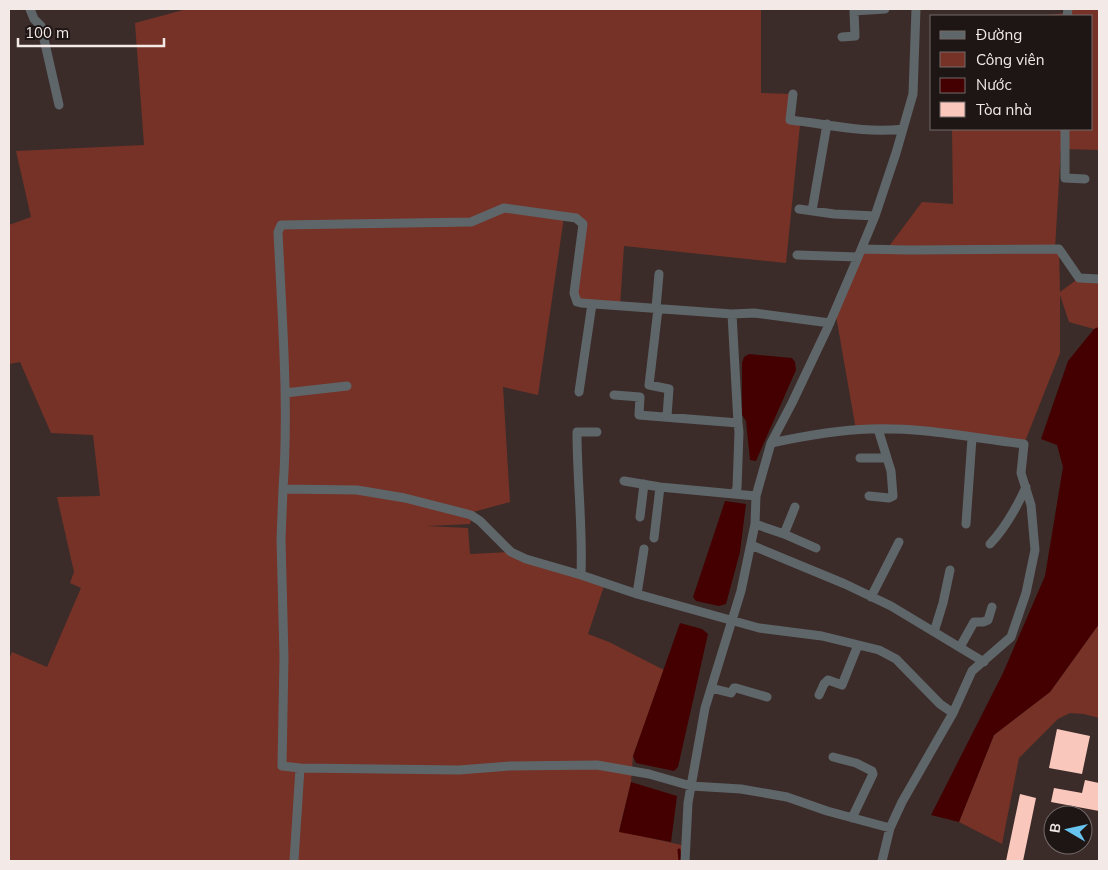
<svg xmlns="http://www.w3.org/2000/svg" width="1108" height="870" viewBox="0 0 1108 870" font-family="Mulish,sans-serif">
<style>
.green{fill:#763226}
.water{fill:#400}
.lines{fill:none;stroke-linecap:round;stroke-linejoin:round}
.stream{stroke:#400;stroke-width:3}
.building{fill:#fac7bd}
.minor{stroke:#5f666a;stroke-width:9}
</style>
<rect width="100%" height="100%" fill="#3b2c29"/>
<path class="green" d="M 187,9 L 761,9 L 761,93 L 793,94 L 790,120 L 800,125 L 786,263 L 624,246 L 620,306 L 577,302 L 580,221 L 564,217 L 538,395 L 503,387 L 510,502 L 473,512 L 470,524 L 426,526 L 468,528 L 470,554 L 511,552 L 604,586 L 588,634 L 609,642 L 664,670 L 633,756 L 631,782 L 619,831 L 686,846 L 685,861 L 9,861 L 9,660 L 12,652 L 47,667 L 81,588 L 70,583 L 74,572 L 57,497 L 100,496 L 93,435 L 51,433 L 20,362 L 9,364 L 9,225 L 31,217 L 16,151 L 144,145 L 135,23 Z
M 1068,9 L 1099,9 L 1099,150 L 1065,149 L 1065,129 L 1092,129 L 1092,16 L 1035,16 L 1067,13 Z
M 952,129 L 1062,129 L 1055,249 L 1059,249 L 1060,292 L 1079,278 L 1099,278 L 1099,327 L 1094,329 L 1069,322 L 1060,295 L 1060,353 L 1024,444 L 913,430 L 856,430 L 835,310 L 862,249 L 887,249 L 922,202 L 953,204 Z
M 1099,624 L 1099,718 L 1084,714 L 1070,713 L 1058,719 L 1019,758 L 1002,844 L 959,822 L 994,735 L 1050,692 Z"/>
<path class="water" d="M 1099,327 L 1099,624 L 1050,692 L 994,735 L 959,822 L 931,815 L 1003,673 L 1045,576 L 1063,467 L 1057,445 L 1041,439 L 1068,361 L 1094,329 Z
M 749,354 L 792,358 L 795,362 L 796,370 L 756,461 L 750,460 L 746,421 L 742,415 L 742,363 L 744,357 Z
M 725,501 L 746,504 L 740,552 L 726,604 L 719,606 L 696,601 L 693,597 Z
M 680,623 L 702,629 L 708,634 L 678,767 L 674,771 L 636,763 L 633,756 Z
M 631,782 L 677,796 L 671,842 L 619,832 Z"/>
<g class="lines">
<path class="stream" d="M 679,850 L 680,861"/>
</g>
<path class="building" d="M 1057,729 L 1090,736 L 1082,774 L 1049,768 Z
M 1085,780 L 1099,783 L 1099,811 L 1051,802 L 1054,788 L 1082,793 Z
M 1020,794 L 1036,798 L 1023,861 L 1006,861 Z"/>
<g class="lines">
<path class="minor" d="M 30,9 L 34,19 L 41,26 L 59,105
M 1067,16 L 1068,9
M 842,37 L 855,36 L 854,11 L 885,9
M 793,94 L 790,120 C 827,124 866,134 903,129
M 1065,129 L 1065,178 L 1085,179
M 799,209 L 834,214 L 875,216
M 812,211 L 827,124
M 862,249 L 909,250 L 1059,249 L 1079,278 L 1099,279
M 797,255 L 858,257
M 656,308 L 659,274
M 658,309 L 649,385 L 669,389 L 667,416
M 732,314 L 738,423
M 579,392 L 592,304
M 285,393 L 347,386
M 614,395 L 640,397 L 639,415 L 738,423 L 739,432 L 737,488 L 734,494 L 660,487 L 624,481
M 771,443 C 804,436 837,430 870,429 C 922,427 973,438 1024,444 L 1021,473 L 1031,505 L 1035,550 L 1026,593 L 1011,637 L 972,671 L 953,713 L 902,802 L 890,828 L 882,861
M 860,458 L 887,458
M 283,489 C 289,404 282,317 278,232 L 281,225 L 471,222 L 504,208 L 576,218 L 583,224 L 574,293 L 577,302 L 581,303 L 732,314 L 754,313 L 830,323
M 734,494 L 756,496
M 869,496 L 889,498 L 893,496 L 891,471 L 878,429
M 640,517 L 644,484
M 755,524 L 784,534 L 816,548
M 966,524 L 972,438
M 784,534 L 795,507
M 654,538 L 660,487
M 990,544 C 1006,527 1016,509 1026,487
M 751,545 L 845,584 L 891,606 L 984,662
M 581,575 C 583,527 577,480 577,432 L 597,432
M 637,594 L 644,549
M 871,597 L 899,542
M 934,632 L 943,603 L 950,570
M 960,647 L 974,622 L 983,622 L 988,620 L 992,607
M 711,688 L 731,693 L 734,688 L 736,688 L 767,697
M 819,695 L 824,684 L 828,680 L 842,685 L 858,645
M 833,757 L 856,763 L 872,771 L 873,774 L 852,818
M 890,828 L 827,811 L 787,797 L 741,789 L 691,786 L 649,774 L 597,765 L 510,766 L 459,770 L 300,768 L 282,766 L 284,658 L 281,539 L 283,489 L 357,490 L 405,498 L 471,515 L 480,521 L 511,552 L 526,559 L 581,575 L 637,594 L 759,628 L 822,636 L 879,650 L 896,659 L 940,704 L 953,713
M 294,861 L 300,768
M 685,861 L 688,803 L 705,708 L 741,591 L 755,524 L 756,496 L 771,443 L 792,403 L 828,327 L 858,257 L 875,216 L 896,153 L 913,94 L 916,9"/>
</g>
<rect width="1108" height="870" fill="none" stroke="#f3e9e7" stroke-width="20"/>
<rect x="930" y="15" width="162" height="115" fill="#1d1615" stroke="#736a69"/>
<rect x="940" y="31" width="25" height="8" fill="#5f666a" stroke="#736a69"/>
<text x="976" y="40" font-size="15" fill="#f3e9e7">Đường</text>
<rect x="940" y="52" width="25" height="15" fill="#763226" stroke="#736a69"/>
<text x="976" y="65" font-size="15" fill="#f3e9e7">Công viên</text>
<rect x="940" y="78" width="25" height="15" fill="#440000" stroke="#736a69"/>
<text x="976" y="90" font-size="15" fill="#f3e9e7">Nước</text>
<rect x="940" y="102" width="25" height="15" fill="#fac7bd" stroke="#736a69"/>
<text x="976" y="115" font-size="15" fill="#f3e9e7">Tòa nhà</text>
<g transform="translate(1068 830) rotate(279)"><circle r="24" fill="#1d1615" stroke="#736a69"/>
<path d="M0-4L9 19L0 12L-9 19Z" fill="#66c4ef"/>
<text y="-8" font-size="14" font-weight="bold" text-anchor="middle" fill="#f3e9e7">B</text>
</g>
<path d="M18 38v8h146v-8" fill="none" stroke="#f3e9e7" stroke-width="2.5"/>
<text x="25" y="38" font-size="15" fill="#f3e9e7" stroke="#1d1615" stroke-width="4" paint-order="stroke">100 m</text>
</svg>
